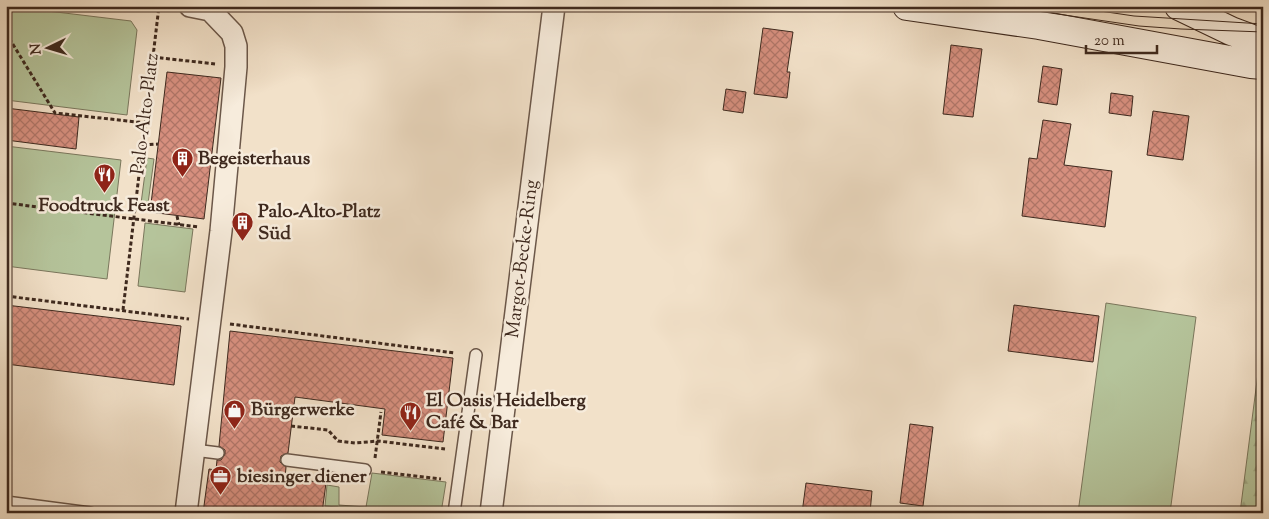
<svg xmlns="http://www.w3.org/2000/svg" width="1269" height="519" viewBox="0 0 1269 519" font-family="'Sorts Mill Goudy',serif">
<style>
.green{fill:#b5c49b;stroke:#7a765c}
.forest{fill:url(#forest-firs);stroke:#7a765c}
.building{fill:url(#building-cross-hatch);stroke:#3e291e}
.lines{fill:none;stroke-linecap:round;stroke-linejoin:round}
.lane-casing{stroke:#6b5749;stroke-width:14}
.street-casing{stroke:#6b5749;stroke-width:24}
.secondary-casing{stroke:#3e291e;stroke-width:30}
.path{stroke:#3e291e;stroke-width:3;stroke-dasharray:4 2.5;stroke-linecap:butt}
.lane{stroke:#f7ecdc;stroke-width:11}
.street{stroke:#f7ecdc;stroke-width:21}
.secondary{stroke:#f7ecdc;stroke-width:28}
.tram{stroke:#3e291e;stroke-width:1}
.labels{text-anchor:middle;dominant-baseline:central;stroke-width:5;stroke-linejoin:round;paint-order:stroke}
.street-label{font-size:19px;fill:#3e291e;stroke:#f7ecdc}
.poi-label{font-size:19px;font-weight:bold;fill:#3e291e;stroke:#f7ecdc;text-anchor:start}
</style>
<defs>
<pattern id="forest-firs" width="22" height="20" patternUnits="userSpaceOnUse" patternTransform="scale(1.25)"><rect width="22" height="20" fill="#b5c49b"/><path d="M5 1l3.5 6h-7zM16 11l3.5 6h-7z" fill="#9da885"/></pattern>
<pattern id="building-cross-hatch" width="8" height="8" patternUnits="userSpaceOnUse" patternTransform="scale(1.25)"><rect width="8" height="8" fill="#d68f7e"/><path d="M0 0l8 8M0 8l8-8" fill="none" stroke="#af7567"/></pattern>
</defs>
<rect width="100%" height="100%" fill="#f2e1c9"/>
<filter id="stains"><feTurbulence type="fractalNoise" baseFrequency=".004" numOctaves="4"/><feColorMatrix values="0 0 0 0 .2 0 0 0 0 .09 0 0 0 0 .02 0 0 0 .5 -.17"/></filter>
<radialGradient id="worn" r=".72"><stop offset=".6" stop-color="#630" stop-opacity="0"/><stop offset="1" stop-color="#630" stop-opacity=".3"/></radialGradient>
<path class="green" d="M 6,6 L 131,21 L 137,30 L 127,115 L 6,100 Z
M 6,146 L 121,160 L 107,279 L 6,266 Z
M 147,158 L 154,159 L 147,211 L 140,211 Z
M 145,223 L 193,229 L 185,292 L 138,286 Z
M 1106,303 L 1196,317 L 1170,513 L 1078,513 Z
M 372,473 L 446,482 L 441,513 L 358,513 L 338,510 L 338,507 L 325,506 L 327,485 L 339,487 L 339,505 L 366,507 Z"/>
<path class="forest" d="M 1263,334 L 1263,513 L 1240,513 Z"/>
<path class="building" d="M 763,28 L 793,32 L 787,72 L 790,72 L 787,98 L 754,94 Z
M 951,45 L 982,49 L 973,117 L 943,114 Z
M 1043,66 L 1062,69 L 1057,105 L 1038,102 Z
M 167,72 L 221,78 L 204,219 L 150,212 Z
M 726,89 L 746,92 L 743,113 L 723,110 Z
M 1111,93 L 1133,96 L 1131,116 L 1109,113 Z
M 6,108 L 79,117 L 76,149 L 6,140 Z
M 1153,111 L 1189,116 L 1183,160 L 1147,155 Z
M 1043,120 L 1071,124 L 1064,165 L 1112,171 L 1105,227 L 1022,216 L 1029,158 L 1037,159 Z
M 6,305 L 181,326 L 174,385 L 6,364 Z
M 1014,305 L 1099,316 L 1093,362 L 1008,351 Z
M 230,331 L 453,358 L 443,442 L 382,435 L 385,409 L 295,397 L 288,453 L 281,456 L 280,462 L 286,467 L 285,478 L 326,483 L 322,513 L 203,513 L 209,469 L 216,470 L 217,460 L 221,460 L 225,454 L 225,450 L 219,446 Z
M 910,424 L 933,427 L 923,506 L 900,503 Z
M 806,483 L 872,491 L 870,513 L 802,513 Z"/>
<g class="lines">
<defs>
<path id="lane" d="M 194,450 L 218,453
M 287,460 L 365,470
M 6,502 L 90,513
M 454,513 L 476,355"/>
<path id="street" d="M 186,513 L 221,231 L 236,67 L 236,46 L 232,33 L 210,10 L 190,6
M 491,513 L 554,6"/>
<path id="secondary" d="M 907,6 L 1039,25 L 1251,64 L 1263,65
M 1179,6 L 1231,31 L 1263,43"/>
</defs>
<use href="#lane" class="lane-casing"/>
<use href="#street" class="street-casing"/>
<use href="#secondary" class="secondary-casing"/>
<path class="path" d="M 1243,7 L 1263,8
M 6,33 L 55,113 L 146,123
M 153,57 L 215,64
M 143,145 L 158,144
M 6,203 L 199,227
M 177,216 L 179,225
M 6,296 L 189,319
M 123,310 L 159,6
M 230,324 L 455,353
M 291,426 L 328,430 L 338,441 L 355,443 L 378,441 L 445,449
M 375,458 L 381,412
M 381,472 L 441,479"/>
<use href="#lane" class="lane"/>
<use href="#street" class="street"/>
<use href="#secondary" class="secondary"/>
<path class="tram" d="M 1003,6 L 1139,26 L 1181,29 L 1263,32
M 1066,6 L 1134,16 L 1263,24"/>
</g>
<defs>
<symbol id="building-pin" viewBox="-11 -11 22 30"><path d="M0 17L-7.5 6A9.5 9.5 0 1 1 7.5 6Z" fill="#8f2418" stroke="#f7ecdc"/><path d="M-4-6H4V6H1V3H-1V6H-4ZM-2.5-4.3h1.7v1.8h-1.7ZM.8-4.3h1.7v1.8H.8ZM-2.5-1h1.7V.8h-1.7ZM.8-1h1.7V.8H.8Z" fill="#fff"/></symbol>
<symbol id="restaurant-pin" viewBox="-11 -11 22 30"><path d="M0 17L-7.5 6A9.5 9.5 0 1 1 7.5 6Z" fill="#8f2418" stroke="#f7ecdc"/><path d="M-5-6h1v4h1v-4h1v4h1v-4h1v5L-1.5 .5V6h-2V.5L-5-1ZM5-6V6H3V1.5H1.5Q1.5-4 5-6Z" fill="#fff"/></symbol>
<symbol id="shop-pin" viewBox="-11 -11 22 30"><path d="M0 17L-7.5 6A9.5 9.5 0 1 1 7.5 6Z" fill="#8f2418" stroke="#f7ecdc"/><path d="M-5-2.5h2.3a2.7 3.5 0 0 1 5.4 0H5L5.5 6h-11ZM-1.5-2.5h3a1.5 2.3 0 0 0-3 0Z" fill="#fff"/></symbol>
<symbol id="office-pin" viewBox="-11 -11 22 30"><path d="M0 17L-7.5 6A9.5 9.5 0 1 1 7.5 6Z" fill="#8f2418" stroke="#f7ecdc"/><path d="M-6-3h4V-5.5h4V-3h4V5H-6ZM-1-4.5V-3h2v-1.5ZM-6 0V1H6V0Z" fill="#fff"/></symbol>
</defs>
<g fill-rule="evenodd">
<use href="#building-pin" x="170" y="146" width="25" height="34"/>
<use href="#restaurant-pin" x="92" y="162" width="25" height="34"/>
<use href="#building-pin" x="230" y="210" width="25" height="34"/>
<use href="#shop-pin" x="222" y="398" width="25" height="34"/>
<use href="#restaurant-pin" x="398" y="400" width="25" height="34"/>
<use href="#office-pin" x="208" y="464" width="25" height="34"/>
</g>
<g class="labels">
<g class="street-label">
<text transform="translate(146 114) rotate(-83)">Palo-Alto-Platz</text>
<text transform="translate(523 259) rotate(-83)">Margot-Becke-Ring</text>
</g>
<g class="poi-label">
<text x="198" y="159">Begeisterhaus</text>
<text x="104" y="206" text-anchor="middle">Foodtruck Feast</text>
<text x="258" y="212">Palo-Alto-Platz<tspan x="258" dy="22">Süd</tspan></text>
<text x="426" y="401">El Oasis Heidelberg<tspan x="426" dy="22">Café &amp; Bar</tspan></text>
<text x="251" y="410">Bürgerwerke</text>
<text x="237" y="477">biesinger diener</text>
</g>
</g>
<rect width="1269" height="519" fill="none" stroke="#f2e1c9" stroke-width="25"/>
<rect x="8" y="8" width="1254" height="504" fill="none" stroke="#3e291e" stroke-width="2.5"/>
<rect x="12" y="12" width="1244" height="494" fill="none" stroke="#3e291e"/>
<g transform="translate(48 48) rotate(265)" stroke="#f7ecdc" stroke-width="4" paint-order="stroke">
<path d="M0-4L9 19L0 12L-9 19Z" fill="#3e291e"/>
<text y="-8" font-size="14" font-weight="bold" text-anchor="middle" fill="#3e291e">N</text>
</g>
<path d="M1086 45v8h71v-8" fill="none" stroke="#3e291e" stroke-width="2.5"/>
<text x="1094" y="45" font-size="15" fill="#3e291e" stroke="#f7ecdc" stroke-width="4" paint-order="stroke">20 m</text>
<rect width="100%" height="100%" filter="url(#stains)"/>
<rect width="100%" height="100%" fill="url(#worn)"/>
</svg>
